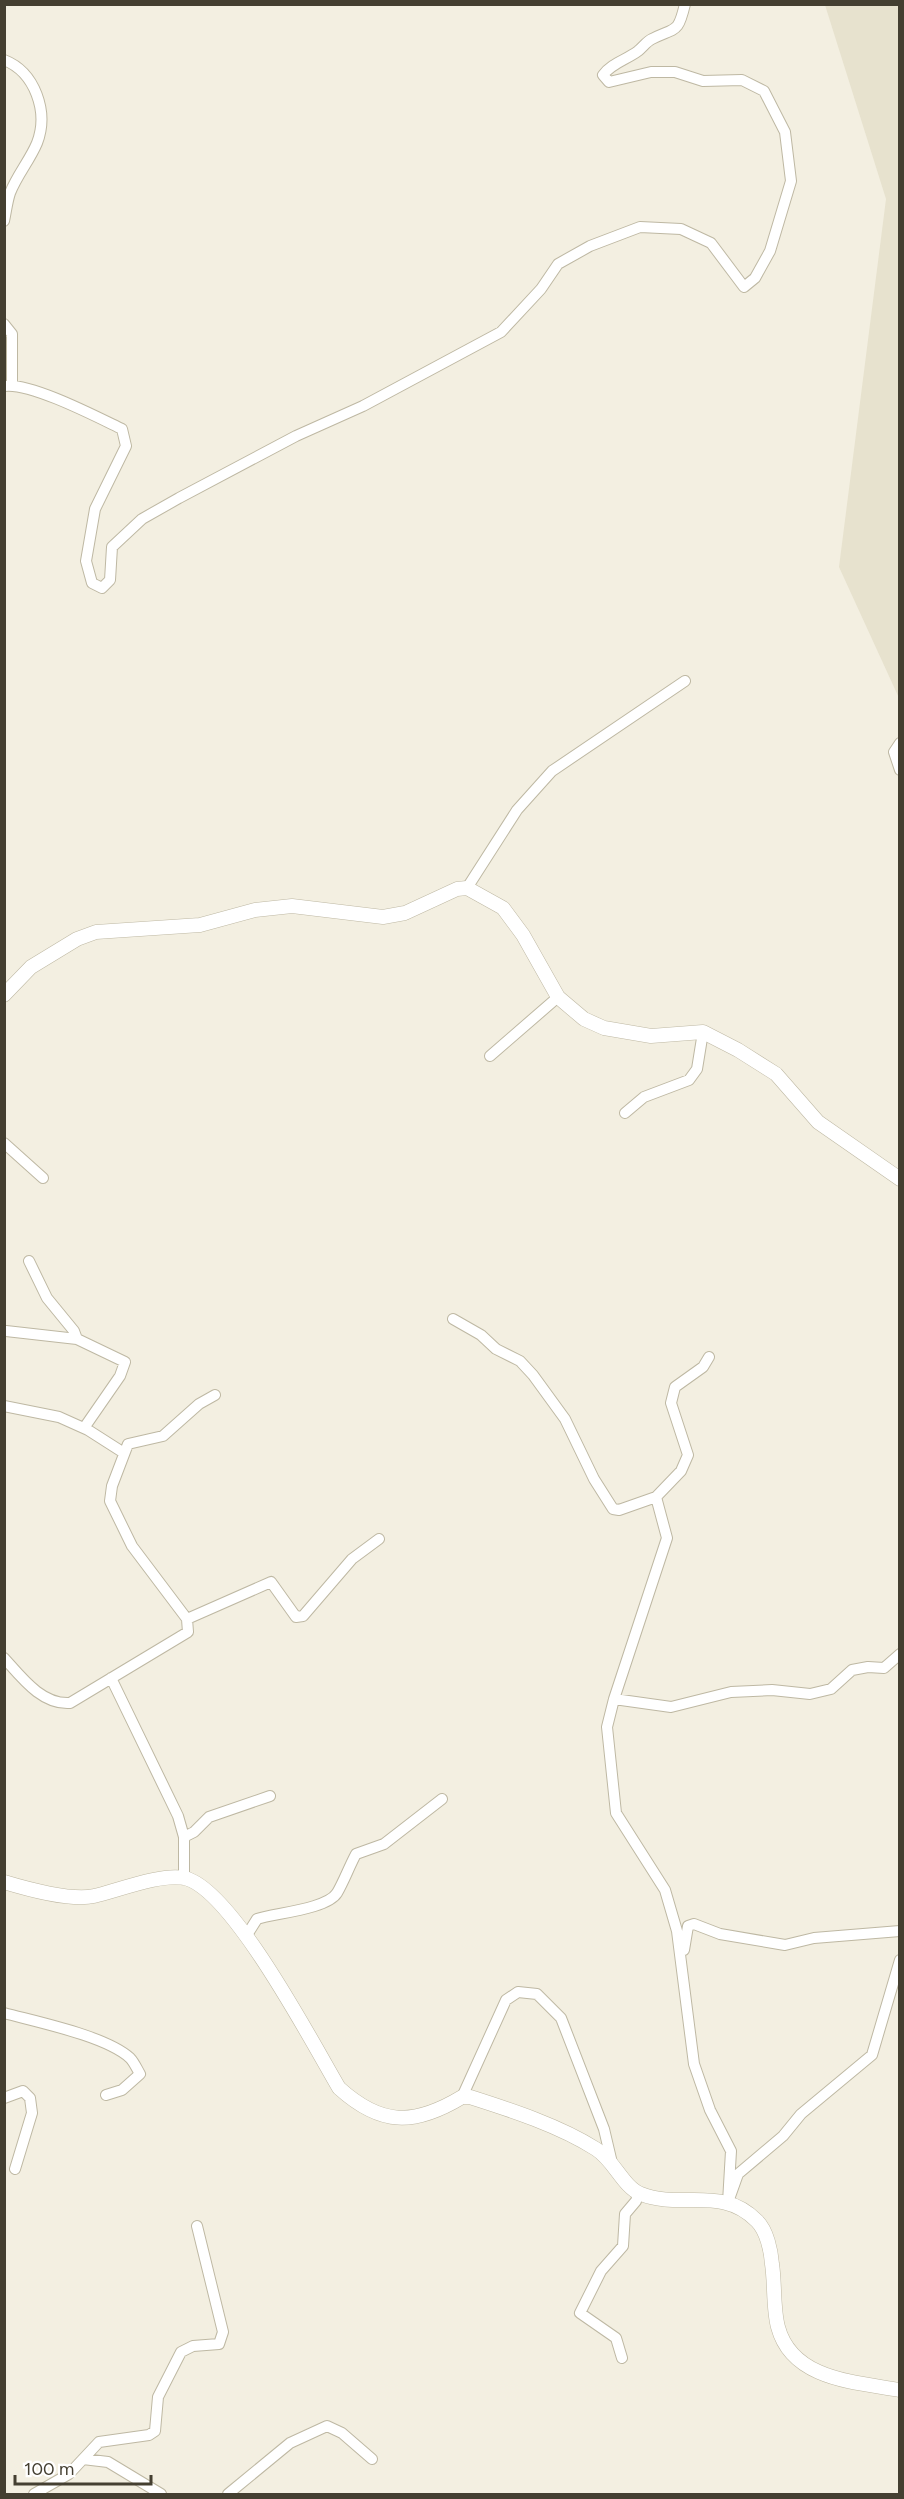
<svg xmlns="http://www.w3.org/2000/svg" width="904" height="2499" viewBox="0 0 904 2499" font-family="Figtree,sans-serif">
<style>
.residential{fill:#e7e2ce}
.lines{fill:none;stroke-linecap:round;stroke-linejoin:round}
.minor-casing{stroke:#beb8a3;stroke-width:12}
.tertiary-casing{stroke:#beb8a3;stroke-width:15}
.minor{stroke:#fff;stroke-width:10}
.tertiary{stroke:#fff;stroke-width:14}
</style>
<rect width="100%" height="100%" fill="#f3efe1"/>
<path class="residential" d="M 825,5 L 899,5 L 899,698 L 839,567 L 886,199 Z"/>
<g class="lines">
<defs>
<path id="minor" d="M 4,60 C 35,72 49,112 37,143 C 30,160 17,175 10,193 C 7,202 6,212 4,221
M 4,324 L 12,334 L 12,385
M 4,386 C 30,382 97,417 122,429 L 126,446 L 95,509 L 86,561 L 92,583 L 102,588 L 110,580 L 112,547 L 142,519 L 179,498 L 296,436 L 363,406 L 501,332 L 541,289 L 558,264 L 590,246 L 640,227 L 681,229 L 711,243 L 744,287 L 755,278 L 770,251 L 791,181 L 785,132 L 764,91 L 742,80 L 703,81 L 675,72 L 651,72 L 609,82 L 603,75 C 612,63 626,60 638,51 C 643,47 647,41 652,39 C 676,27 678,34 685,4
M 900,743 L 894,752 L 900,770
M 467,888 L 517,810 L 552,771 L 685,681
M 490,1056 L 558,997
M 625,1113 L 644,1097 L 689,1080 L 697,1069 L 703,1032
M 4,1143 L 43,1178
M 29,1261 L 47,1298 L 74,1331 L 77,1339
M 453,1319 L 481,1335 L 496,1349 L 520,1361 L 533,1375 L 565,1419 L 594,1479 L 613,1509 L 619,1510 L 656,1497 L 667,1538 L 614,1699
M 6,1331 L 77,1339 L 125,1362 L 120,1376 L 84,1428
M 4,1406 L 59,1417 L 88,1430 L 124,1453
M 656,1497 L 681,1471 L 688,1455 L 671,1403 L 675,1387 L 703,1367 L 709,1357
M 187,1619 L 271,1582 L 296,1617 L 303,1616 L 352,1559 L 379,1539
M 900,1654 L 884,1668 L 868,1667 L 852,1670 L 831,1689 L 810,1694 L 772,1690 L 731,1692 L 671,1707 L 614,1699 L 607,1727 L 616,1813 L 665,1890 L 677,1931 L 694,2064 L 710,2110 L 731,2151 L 728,2202 L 738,2174 L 783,2136 L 801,2114 L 872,2055 L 900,1960
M 4,1658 C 22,1678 42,1705 70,1703 L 188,1632 L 187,1619 L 132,1546 L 110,1501 L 112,1486 L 128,1444 L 163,1436 L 199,1404 L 215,1395
M 111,1678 L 178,1816 L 184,1837 L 184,1878
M 184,1837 L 194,1832 L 209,1817 L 270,1796
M 247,1935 L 257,1919 C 276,1913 327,1909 337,1893 C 344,1881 349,1867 356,1854 L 384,1844 L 442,1799
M 684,1950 L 688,1926 L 694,1924 L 720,1934 L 785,1945 L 814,1938 L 900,1931
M 4,2013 C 37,2022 106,2036 130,2058 C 134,2062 137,2069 140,2074 L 122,2090 L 106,2095
M 462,2097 L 506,2000 L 518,1992 L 537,1994 L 561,2018 L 604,2129 L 612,2163
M 4,2098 L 23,2091 L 30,2098 L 32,2113 L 15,2169
M 622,2358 L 616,2338 L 580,2313 L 601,2271 L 623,2246 L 625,2214 L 636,2201 L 638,2194
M 83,2459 L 108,2462 L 161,2494
M 34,2494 L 69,2474 L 99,2442 L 149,2435 L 155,2431 L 158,2397 L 181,2352 L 193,2346 L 219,2344 L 223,2332 L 197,2226
M 228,2494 L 290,2443 L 327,2426 L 342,2433 L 372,2459"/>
<path id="tertiary" d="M 4,995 L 31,967 L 77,939 L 96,932 L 200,925 L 255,910 L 292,906 L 383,917 L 405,913 L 457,889 L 467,888 L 503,908 L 523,935 L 558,997 L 584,1019 L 604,1028 L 651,1036 L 703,1032 L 738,1050 L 776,1074 L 818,1122 L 900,1179
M 4,1882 C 27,1889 72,1901 94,1896 C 116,1891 162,1873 184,1878 C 231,1887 313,2044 339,2088 C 381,2126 414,2126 462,2097 L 470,2097 C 511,2110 560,2126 596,2149 C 614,2160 623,2187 641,2194 C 681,2210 722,2185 757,2221 C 767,2231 771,2251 772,2264 C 775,2283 773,2309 778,2327 C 792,2380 855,2382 900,2390"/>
</defs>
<use href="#minor" class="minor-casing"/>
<use href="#tertiary" class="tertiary-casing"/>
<use href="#minor" class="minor"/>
<use href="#tertiary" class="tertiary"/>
</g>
<rect width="904" height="2499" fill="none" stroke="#443f31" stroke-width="12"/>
<path d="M15 2475v9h136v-9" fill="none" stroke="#443f31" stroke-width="3"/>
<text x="24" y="2475" font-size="18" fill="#443f31" stroke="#ffffff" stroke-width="4.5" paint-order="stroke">100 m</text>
</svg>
